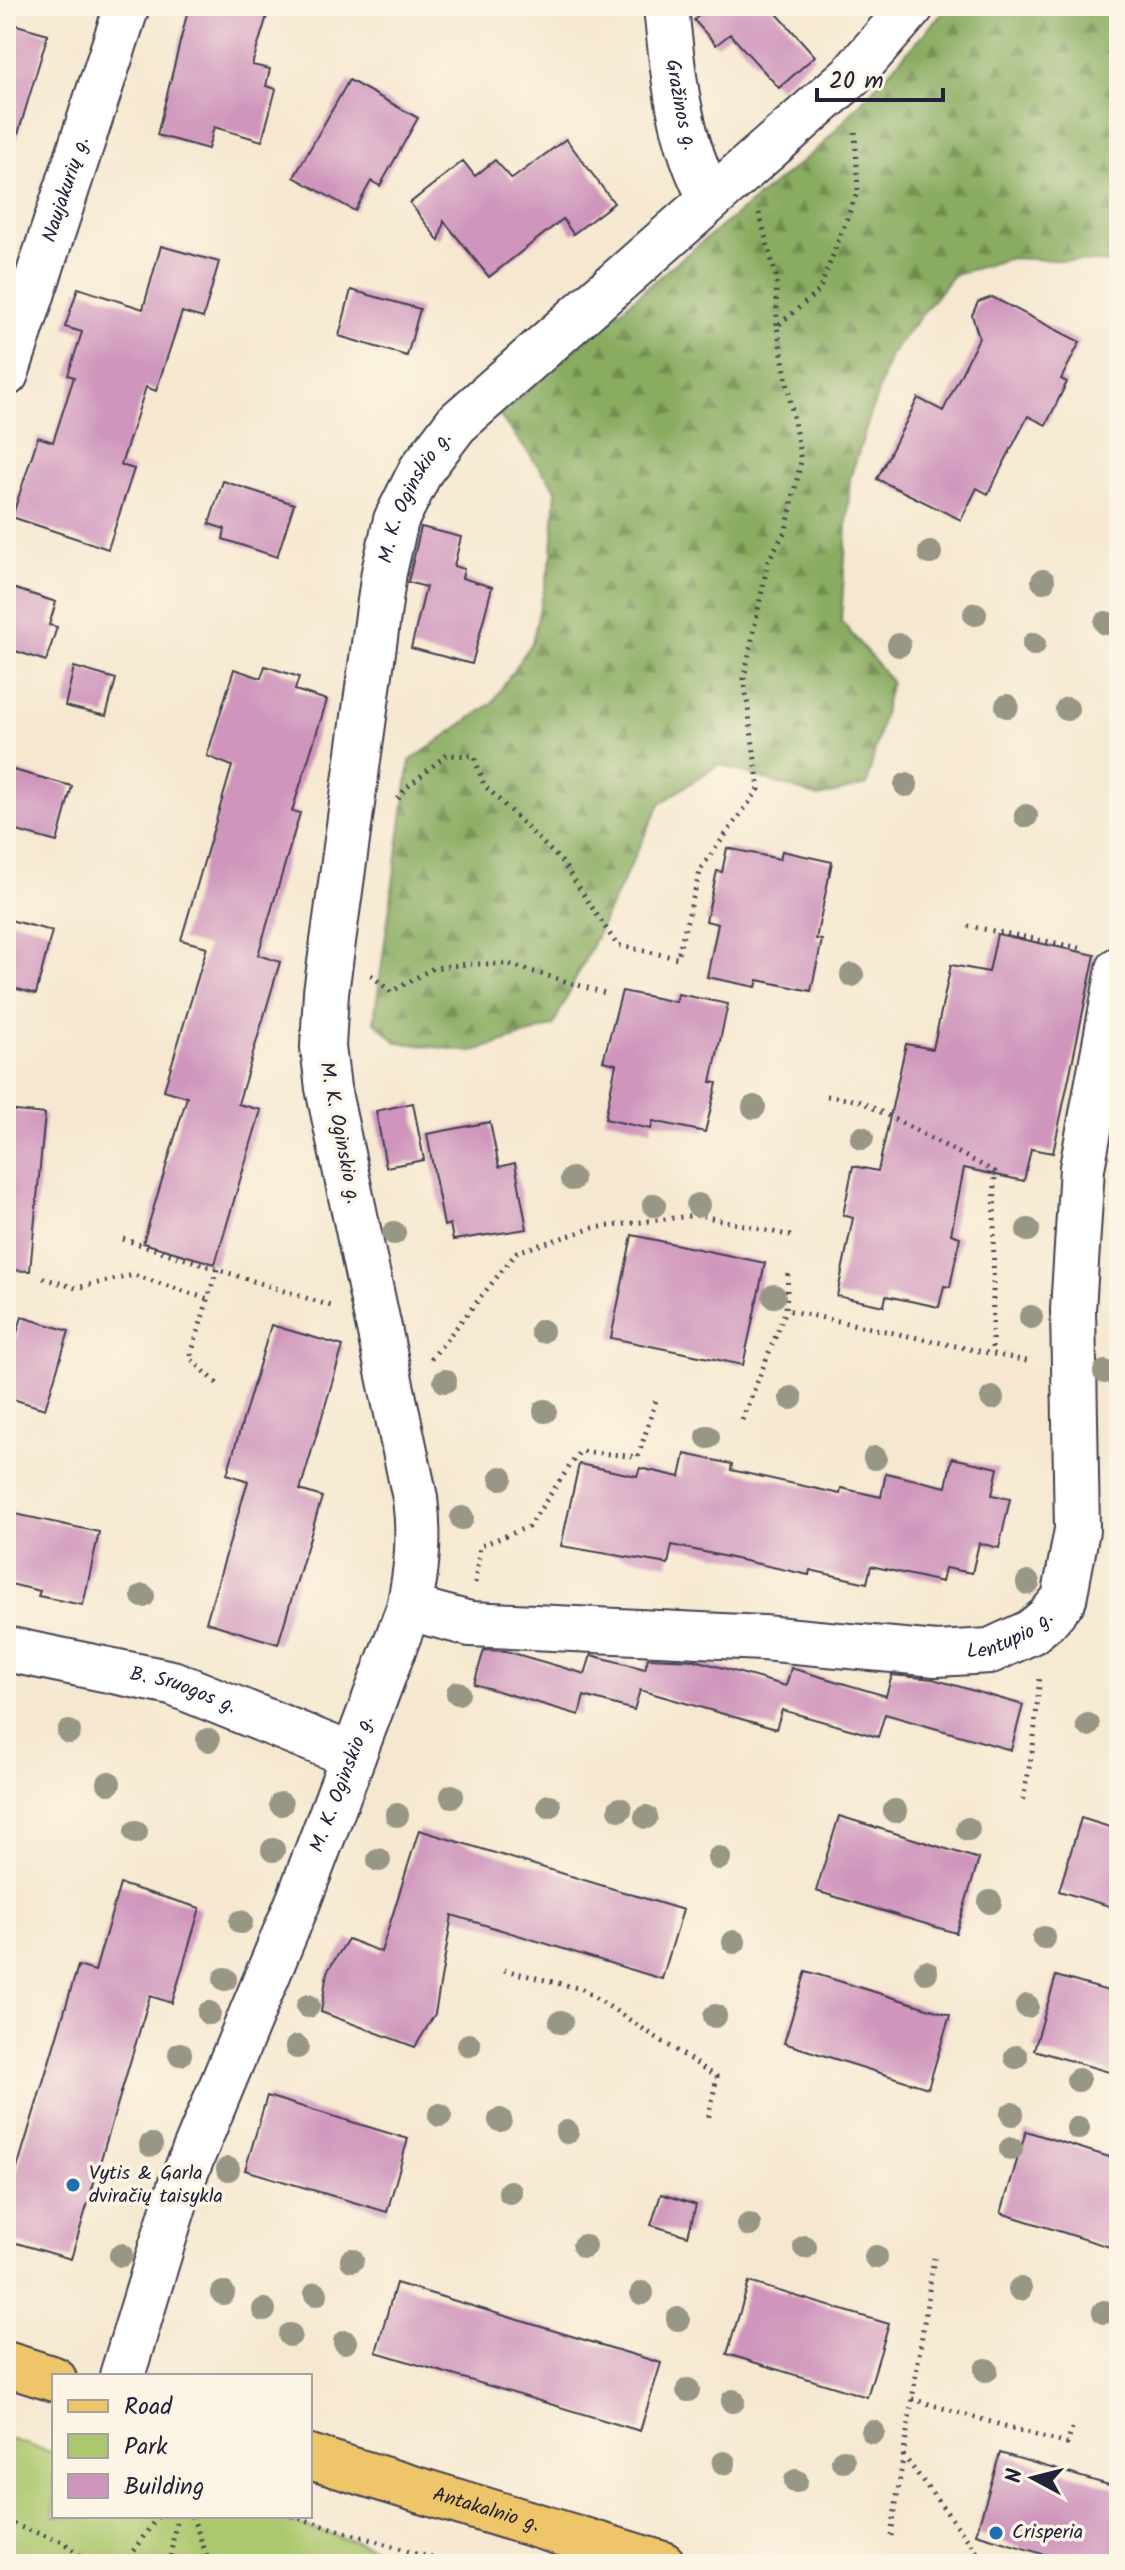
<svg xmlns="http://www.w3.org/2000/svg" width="1125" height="2570" viewBox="0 0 1125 2570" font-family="Kalam,sans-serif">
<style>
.forest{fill:url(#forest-firs);stroke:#56674e;stroke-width:2}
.park{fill:#acc76d;stroke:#677454;stroke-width:2}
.building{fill:#cf95bc}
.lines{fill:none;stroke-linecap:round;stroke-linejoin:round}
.minor-casing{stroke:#424051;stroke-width:48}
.primary-casing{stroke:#424051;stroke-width:48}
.path{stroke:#424051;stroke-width:5;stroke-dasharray:2 6;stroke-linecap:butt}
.minor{stroke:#fff;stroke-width:44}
.primary{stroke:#eec569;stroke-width:44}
.tree{fill:#989786}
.poi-dot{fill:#1f6fb2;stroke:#fcf5e5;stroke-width:3}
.labels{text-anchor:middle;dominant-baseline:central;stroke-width:7;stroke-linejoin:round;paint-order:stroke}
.street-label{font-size:20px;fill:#22223b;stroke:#fcf5e5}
.poi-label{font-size:20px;fill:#22223b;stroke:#fcf5e5;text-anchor:start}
</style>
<defs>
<pattern id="forest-firs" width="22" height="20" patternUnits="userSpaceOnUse" patternTransform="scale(2)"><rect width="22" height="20" fill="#89ac60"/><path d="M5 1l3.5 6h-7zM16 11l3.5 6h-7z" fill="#708c50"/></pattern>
</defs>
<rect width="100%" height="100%" fill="#fcf5e5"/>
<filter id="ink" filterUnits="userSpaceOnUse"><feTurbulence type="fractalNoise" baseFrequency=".0125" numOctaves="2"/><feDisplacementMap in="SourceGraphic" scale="16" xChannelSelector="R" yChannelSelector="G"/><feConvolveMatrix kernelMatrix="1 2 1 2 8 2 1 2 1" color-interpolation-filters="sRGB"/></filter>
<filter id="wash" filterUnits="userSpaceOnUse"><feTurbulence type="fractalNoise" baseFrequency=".006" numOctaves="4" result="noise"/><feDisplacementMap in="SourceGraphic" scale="32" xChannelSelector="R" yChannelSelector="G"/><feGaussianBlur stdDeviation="1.8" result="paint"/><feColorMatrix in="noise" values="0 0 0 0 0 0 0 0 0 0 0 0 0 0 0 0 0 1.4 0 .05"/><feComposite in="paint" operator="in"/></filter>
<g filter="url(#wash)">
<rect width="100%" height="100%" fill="#f6e8d0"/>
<path class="forest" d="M 949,6 L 1119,6 L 1119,263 L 1011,258 L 953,275 L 890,355 L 850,478 L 841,621 L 891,681 L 867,785 L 819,797 L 719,764 L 660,804 L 553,1026 L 472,1052 L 397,1042 L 374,1021 L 410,761 L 492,703 L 532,642 L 552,555 L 556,489 L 499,415 L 666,271 L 821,146 Z"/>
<path class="park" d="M 6,2438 L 54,2453 L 54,2516 L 268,2516 L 430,2564 L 6,2564 Z"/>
<g id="blocks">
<path class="building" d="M 189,6 L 270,6 L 252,65 L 270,69 L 266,86 L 276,89 L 262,141 L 214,127 L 208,149 L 157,135 Z
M 704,6 L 770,6 L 815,56 L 779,88 L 730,34 L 716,45 L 694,20 L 707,9 Z
M 6,22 L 48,34 L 15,144 L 6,143 Z
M 349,80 L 418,118 L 380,186 L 371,181 L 355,211 L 294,177 Z
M 566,139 L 614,203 L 573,234 L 563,219 L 489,277 L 444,221 L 439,241 L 410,203 L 463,161 L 475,176 L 495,160 L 512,179 Z
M 161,246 L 219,262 L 203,318 L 182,312 L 156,391 L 146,387 L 121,465 L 134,469 L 108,549 L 12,517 L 38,437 L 53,442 L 74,377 L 68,375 L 82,332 L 65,327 L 78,288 L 143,309 Z
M 351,290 L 420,309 L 407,356 L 339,336 Z
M 992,297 L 1080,342 L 1061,379 L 1067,382 L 1046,425 L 1028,416 L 988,494 L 977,488 L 961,520 L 877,479 L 918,398 L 943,411 L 979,338 L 972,315 L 978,302 Z
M 223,481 L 294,504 L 277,557 L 223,539 L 225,529 L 209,524 Z
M 421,527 L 461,537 L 454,566 L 464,569 L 462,578 L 492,587 L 472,664 L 411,648 L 426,587 L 408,582 Z
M 6,586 L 56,602 L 49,625 L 57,627 L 46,661 L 6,648 Z
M 265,666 L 299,677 L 295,690 L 327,700 L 292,811 L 300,813 L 258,955 L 280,962 L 238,1104 L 261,1110 L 215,1264 L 143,1243 L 187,1097 L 164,1090 L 207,947 L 181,940 L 232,766 L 207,756 L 234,669 L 261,678 Z
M 74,667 L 116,679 L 106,716 L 65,706 Z
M 6,768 L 72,786 L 57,842 L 6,828 Z
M 727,848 L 780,859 L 782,851 L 832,862 L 816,939 L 822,940 L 811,991 L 758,980 L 756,987 L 707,977 L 718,924 L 706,921 L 717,871 L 722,872 Z
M 6,919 L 52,931 L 36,994 L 6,986 Z
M 997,934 L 1095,955 L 1053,1153 L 1031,1149 L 1024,1181 L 964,1168 L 951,1234 L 960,1237 L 950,1287 L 944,1286 L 939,1307 L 886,1296 L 884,1306 L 837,1296 L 853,1218 L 843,1215 L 853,1166 L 878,1171 L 906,1044 L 933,1049 L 951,965 L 989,972 Z
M 622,991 L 676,1002 L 678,994 L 728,1004 L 711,1082 L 717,1083 L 705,1132 L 653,1121 L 651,1129 L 605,1119 L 616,1064 L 603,1061 Z
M 413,1103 L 424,1160 L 386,1167 L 376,1111 Z
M 6,1110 L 45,1114 L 30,1271 L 6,1270 Z
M 490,1122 L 499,1167 L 515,1163 L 527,1229 L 453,1240 L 450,1224 L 444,1226 L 427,1134 Z
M 632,1235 L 765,1263 L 743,1365 L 611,1338 Z
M 22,1317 L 69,1331 L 45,1409 L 6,1397 L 6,1336 L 15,1339 Z
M 271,1325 L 343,1346 L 300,1490 L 322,1497 L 278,1644 L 206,1622 L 248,1481 L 227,1474 Z
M 685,1454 L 732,1464 L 731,1470 L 840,1494 L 841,1488 L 881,1497 L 886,1473 L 946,1487 L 952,1458 L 998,1468 L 992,1495 L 1010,1499 L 999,1548 L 979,1543 L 972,1573 L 945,1568 L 942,1582 L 871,1566 L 867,1583 L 810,1570 L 809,1575 L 672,1545 L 668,1564 L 561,1546 L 579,1464 L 637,1476 L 640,1468 L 680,1477 Z
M 6,1512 L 99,1532 L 83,1605 L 38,1596 L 40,1591 L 6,1583 Z
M 484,1650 L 506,1651 L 585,1674 L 591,1655 L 645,1669 L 648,1658 L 695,1660 L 786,1686 L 791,1668 L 886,1696 L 892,1675 L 933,1679 L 1023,1705 L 1011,1750 L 885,1714 L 878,1737 L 782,1710 L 776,1729 L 640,1690 L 634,1710 L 584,1696 L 579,1715 L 474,1684 Z
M 839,1816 L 979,1859 L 956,1933 L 816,1891 Z
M 1081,1818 L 1119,1830 L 1119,1909 L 1059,1891 Z
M 419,1830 L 683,1910 L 662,1979 L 452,1915 L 435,2014 L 415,2047 L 321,2012 L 327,1972 L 348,1939 L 381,1952 Z
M 120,1884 L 200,1908 L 172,2003 L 150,1996 L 71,2259 L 6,2240 L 6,2205 L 78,1966 L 95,1971 Z
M 806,1971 L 950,2015 L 928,2088 L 784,2043 Z
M 1056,1976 L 1119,1994 L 1119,2075 L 1034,2050 Z
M 267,2096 L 408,2139 L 387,2212 L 245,2170 Z
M 1026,2131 L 1119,2160 L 1119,2250 L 1001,2213 Z
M 661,2194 L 696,2205 L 688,2236 L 651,2225 Z
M 749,2282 L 889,2324 L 867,2397 L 727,2354 Z
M 396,2283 L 661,2363 L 640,2431 L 376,2352 Z
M 1000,2453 L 1119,2488 L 1119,2564 L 1076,2564 L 976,2534 Z"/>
</g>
</g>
<g filter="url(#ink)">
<use href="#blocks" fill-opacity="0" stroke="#424051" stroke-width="2"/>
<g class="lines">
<defs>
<g id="minor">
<path id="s1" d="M 666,6 C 672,69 679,143 711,198"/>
<path id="s2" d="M 6,374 L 127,6"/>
<path id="s3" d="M 409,1608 L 470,1624 L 763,1638 L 936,1654 L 990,1651 L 1031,1632 L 1047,1619 L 1064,1599 L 1077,1530 L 1073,1310 L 1082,1168 L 1119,969"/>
<path id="s4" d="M 6,1649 L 172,1683 L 353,1756"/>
<path id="s5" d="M 122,2376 L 180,2186 L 298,1902 L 409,1608 C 417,1570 420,1537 415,1498 L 328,1088 L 323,1047 L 326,992 L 384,572 L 396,520 L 421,470 L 456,424 L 852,75 L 912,6"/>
</g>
<g id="primary">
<path d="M 6,2364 L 54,2379"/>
<path id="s6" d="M 310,2457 L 663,2564"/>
</g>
</defs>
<use href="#minor" class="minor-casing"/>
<use href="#primary" class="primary-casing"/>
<path class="path" d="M 759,213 L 776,276 L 777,325
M 398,799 L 405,789 L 446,755 L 474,756 L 484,785 L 562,862 L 617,945 L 677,958 L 701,868 L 759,789 L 744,678 L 768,561 L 786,530 L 801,461 L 777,326 L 819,291 L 858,190 L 855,132
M 968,926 L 1081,948
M 371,975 L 391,992 L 433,968 L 469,964 L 508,964 L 605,993
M 827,1096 L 860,1101 L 995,1172 L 992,1352
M 123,1239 L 331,1306
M 217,1269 L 190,1358 L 220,1386
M 788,1274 L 786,1310 L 1031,1362
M 43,1278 L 76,1288 L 134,1275 L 208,1299
M 431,1359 L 517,1252 L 593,1228 L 698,1215 L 796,1237
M 742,1420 L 786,1310
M 475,1583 L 480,1546 L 528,1527 L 580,1451 L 638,1457 L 657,1397
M 1023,1800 L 1033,1747 L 1040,1675
M 504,1970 L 582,1989 L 717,2077 L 708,2120
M 912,2399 L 1067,2444 L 1073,2426
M 903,2455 L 986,2564
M 192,2516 L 210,2564
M 292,2516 L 452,2564
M 6,2522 L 63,2542 L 91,2564
M 891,2536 L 934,2258
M 124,2564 L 158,2516
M 169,2564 L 177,2516"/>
<use href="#minor" class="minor"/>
<use href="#primary" class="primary"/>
</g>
<g class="tree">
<circle cx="930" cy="553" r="12"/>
<circle cx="1043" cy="581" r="12"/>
<circle cx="975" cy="614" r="12"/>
<circle cx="1106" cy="623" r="12"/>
<circle cx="1034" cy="644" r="12"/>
<circle cx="899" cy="645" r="12"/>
<circle cx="1007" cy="706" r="12"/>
<circle cx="1067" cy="709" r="12"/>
<circle cx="906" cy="785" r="12"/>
<circle cx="1026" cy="816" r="12"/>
<circle cx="852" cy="975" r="12"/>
<circle cx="754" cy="1107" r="12"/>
<circle cx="862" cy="1138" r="12"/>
<circle cx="572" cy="1179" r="12"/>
<circle cx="654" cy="1205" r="12"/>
<circle cx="698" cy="1205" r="12"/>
<circle cx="1028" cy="1230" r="12"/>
<circle cx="394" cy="1233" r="12"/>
<circle cx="774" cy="1296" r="12"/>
<circle cx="1031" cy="1317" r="12"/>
<circle cx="542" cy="1331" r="12"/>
<circle cx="1105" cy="1372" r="12"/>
<circle cx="445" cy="1381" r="12"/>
<circle cx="791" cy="1398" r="12"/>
<circle cx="992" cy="1398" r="12"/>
<circle cx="545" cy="1411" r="12"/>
<circle cx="708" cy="1437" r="12"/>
<circle cx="875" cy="1458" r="12"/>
<circle cx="501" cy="1478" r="12"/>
<circle cx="462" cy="1518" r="12"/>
<circle cx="1028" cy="1583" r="12"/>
<circle cx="143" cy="1596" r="12"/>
<circle cx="458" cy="1693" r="12"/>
<circle cx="1088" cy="1725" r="12"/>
<circle cx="69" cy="1732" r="12"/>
<circle cx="208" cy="1740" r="12"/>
<circle cx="109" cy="1783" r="12"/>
<circle cx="452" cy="1796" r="12"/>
<circle cx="281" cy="1804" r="12"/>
<circle cx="549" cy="1806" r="12"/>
<circle cx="620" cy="1809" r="12"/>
<circle cx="895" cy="1811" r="12"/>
<circle cx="397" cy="1815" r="12"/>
<circle cx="646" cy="1817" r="12"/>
<circle cx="968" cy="1829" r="12"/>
<circle cx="136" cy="1832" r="12"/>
<circle cx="273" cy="1850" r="12"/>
<circle cx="719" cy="1858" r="12"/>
<circle cx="379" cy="1860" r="12"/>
<circle cx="990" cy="1902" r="12"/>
<circle cx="241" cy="1922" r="12"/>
<circle cx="1044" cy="1938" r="12"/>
<circle cx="734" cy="1942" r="12"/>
<circle cx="926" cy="1972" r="12"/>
<circle cx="225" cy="1979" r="12"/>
<circle cx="308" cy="2006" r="12"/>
<circle cx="1027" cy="2006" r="12"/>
<circle cx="209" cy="2013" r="12"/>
<circle cx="715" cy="2016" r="12"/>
<circle cx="561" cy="2022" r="12"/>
<circle cx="469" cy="2045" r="12"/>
<circle cx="297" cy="2047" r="12"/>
<circle cx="180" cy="2054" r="12"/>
<circle cx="1016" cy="2057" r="12"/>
<circle cx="1078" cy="2080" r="12"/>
<circle cx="1012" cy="2114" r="12"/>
<circle cx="440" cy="2115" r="12"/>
<circle cx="500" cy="2120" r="12"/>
<circle cx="1078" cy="2128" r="12"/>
<circle cx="567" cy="2132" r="12"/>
<circle cx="151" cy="2145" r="12"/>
<circle cx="1011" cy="2149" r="12"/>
<circle cx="228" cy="2169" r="12"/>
<circle cx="510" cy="2192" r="12"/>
<circle cx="749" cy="2225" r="12"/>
<circle cx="584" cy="2246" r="12"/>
<circle cx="805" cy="2247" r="12"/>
<circle cx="121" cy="2255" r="12"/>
<circle cx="876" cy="2257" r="12"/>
<circle cx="352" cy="2260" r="12"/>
<circle cx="1020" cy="2289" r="12"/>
<circle cx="223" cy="2293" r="12"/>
<circle cx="642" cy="2293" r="12"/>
<circle cx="316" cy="2294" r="12"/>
<circle cx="264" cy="2310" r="12"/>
<circle cx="1104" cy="2312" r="12"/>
<circle cx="678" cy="2319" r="12"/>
<circle cx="290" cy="2335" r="12"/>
<circle cx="345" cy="2342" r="12"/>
<circle cx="986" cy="2370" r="12"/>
<circle cx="688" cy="2390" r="12"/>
<circle cx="733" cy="2401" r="12"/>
<circle cx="873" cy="2432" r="12"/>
<circle cx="843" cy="2461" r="12"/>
<circle cx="724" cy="2463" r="12"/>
<circle cx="796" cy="2481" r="12"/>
</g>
</g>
<g class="poi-dot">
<circle cx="73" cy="2185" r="8"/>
<circle cx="996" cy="2533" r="8"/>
</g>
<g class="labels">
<g class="street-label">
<text stroke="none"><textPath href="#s1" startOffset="100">Gražinos g.</textPath></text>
<text stroke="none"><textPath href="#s2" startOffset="194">Naujakurių g.</textPath></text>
<text stroke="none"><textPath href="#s5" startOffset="1952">M. K. Oginskio g.</textPath></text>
<text transform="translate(339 1133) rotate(79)">M. K. Oginskio g.</text>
<text stroke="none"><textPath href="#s3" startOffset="608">Lentupio g.</textPath></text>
<text stroke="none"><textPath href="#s4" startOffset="182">B. Sruogos g.</textPath></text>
<text stroke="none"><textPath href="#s5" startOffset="632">M. K. Oginskio g.</textPath></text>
<text stroke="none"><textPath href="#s6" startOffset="184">Antakalnio g.</textPath></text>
</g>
<g class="poi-label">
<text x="89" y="2174">Vytis &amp; Garla<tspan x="89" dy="23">dviračių taisykla</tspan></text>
<text x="1012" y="2533">Crisperia</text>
</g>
</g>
<rect width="1125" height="2570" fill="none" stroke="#fcf5e5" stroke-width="32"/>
<rect x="52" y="2374" width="260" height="144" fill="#fcf5e5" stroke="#a5a1a1" stroke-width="2"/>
<rect x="68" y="2400" width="40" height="12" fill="#eec569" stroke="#a5a1a1" stroke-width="2"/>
<text x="124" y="2414" font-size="24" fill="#22223b">Road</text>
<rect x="68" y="2434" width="40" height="24" fill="#acc76d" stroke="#a5a1a1" stroke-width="2"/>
<text x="124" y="2454" font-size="24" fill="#22223b">Park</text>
<rect x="68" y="2474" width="40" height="24" fill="#cf95bc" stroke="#a5a1a1" stroke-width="2"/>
<text x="124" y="2494" font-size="24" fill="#22223b">Building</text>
<g transform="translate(1033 2478) rotate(277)" stroke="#fcf5e5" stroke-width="6" paint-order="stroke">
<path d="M0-6L14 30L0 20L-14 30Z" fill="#22223b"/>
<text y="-12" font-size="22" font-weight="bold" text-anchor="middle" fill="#22223b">N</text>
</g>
<path d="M817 88v12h126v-12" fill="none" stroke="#22223b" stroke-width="4"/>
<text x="829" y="88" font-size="24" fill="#22223b" stroke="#fcf5e5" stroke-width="6" paint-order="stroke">20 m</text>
</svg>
